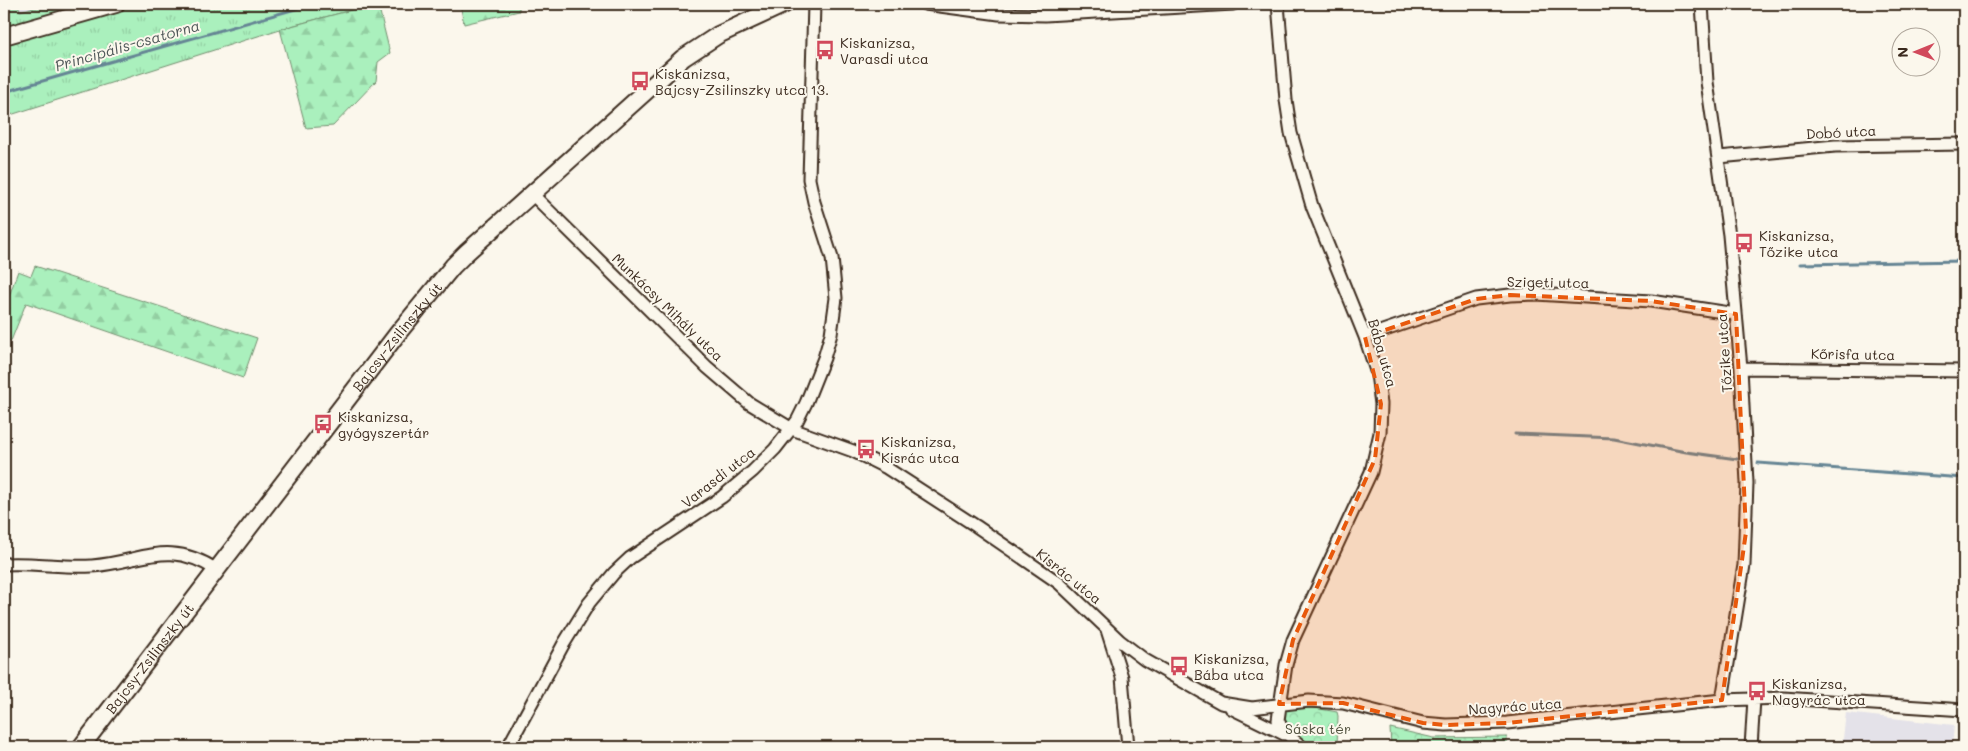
<svg xmlns="http://www.w3.org/2000/svg" width="1968" height="751" viewBox="0 0 1968 751" font-family="Mali,sans-serif">
<style>
.built{fill:#e4e2e9}
.industrial{fill:url(#industrial-furrows)}
.grass{fill:url(#grass-tufts);stroke:#728d6e}
.forest{fill:url(#forest-firs);stroke:#728d6e}
.park{fill:url(#park-crowns);stroke:#728d6e}
.lines{fill:none;stroke-linecap:round;stroke-linejoin:round}
.stream{stroke:#658594;stroke-width:3}
.street-casing{stroke:#3b2a1e;stroke-width:15}
.secondary-casing{stroke:#3b2a1e;stroke-width:20}
.street{stroke:#fbf7ec;stroke-width:11}
.secondary{stroke:#fbf7ec;stroke-width:16}
.marked{fill:#e8590c;fill-opacity:0.2;stroke:#e8590c;stroke-width:4;stroke-dasharray:10 6;stroke-linejoin:round}
.labels{text-anchor:middle;dominant-baseline:central;stroke-width:4;stroke-linejoin:round;paint-order:stroke}
.poi-label{font-size:14px;fill:#3b2a1e;stroke:#fbf7ec;text-anchor:start}
.street-label{font-size:14px;fill:#3b2a1e;stroke:#fbf7ec}
.park-label{font-size:14px;fill:#51523e;stroke:#fbf7ec}
.water-label{font-size:15px;font-style:italic;fill:#505859;stroke:#fbf7ec}
</style>
<defs>
<pattern id="industrial-furrows" width="10" height="10" patternUnits="userSpaceOnUse" patternTransform="scale(1.25)"><rect width="10" height="10" fill="#e4e2e9"/><path d="M-1 1l2-2M0 10L10 0M9 11l2-2" fill="none" stroke="#c4c2c7"/></pattern>
<pattern id="grass-tufts" width="24" height="20" patternUnits="userSpaceOnUse" patternTransform="scale(1.25)"><rect width="24" height="20" fill="#aaf0bd"/><path d="M3 7l-1-3M5 7V3M7 7l1-3M15 17l-1-3M17 17v-4M19 17l1-3" fill="none" stroke="#93cea2"/></pattern>
<pattern id="forest-firs" width="22" height="20" patternUnits="userSpaceOnUse" patternTransform="scale(1.25)"><rect width="22" height="20" fill="#aaf0bd"/><path d="M5 1l3.5 6h-7zM16 11l3.5 6h-7z" fill="#93cea2"/></pattern>
<pattern id="park-crowns" width="20" height="18" patternUnits="userSpaceOnUse" patternTransform="scale(1.25)"><rect width="20" height="18" fill="#aaf0bd"/><path d="M2 6a3 3 0 1 1 6 0M12 15a3 3 0 1 1 6 0" fill="none" stroke="#93cea2"/></pattern>
</defs>
<rect width="100%" height="100%" fill="#fbf7ec"/>
<filter id="ink" filterUnits="userSpaceOnUse"><feTurbulence type="fractalNoise" baseFrequency=".02" numOctaves="2"/><feDisplacementMap in="SourceGraphic" scale="10" xChannelSelector="R" yChannelSelector="G"/><feConvolveMatrix kernelMatrix="1 2 1 2 8 2 1 2 1" color-interpolation-filters="sRGB"/></filter>
<g filter="url(#ink)">
<path class="built" d="M 1846,713 L 1954,725 L 1952,747 L 1842,747 Z"/>
<path class="industrial" d="M 18,4 L 48,4 L 19,11 Z"/>
<path class="grass" d="M 4,4 L 18,4 L 20,11 L 48,4 L 374,4 L 280,29 L 4,117 Z"/>
<path class="forest" d="M 374,4 L 378,4 L 390,53 L 378,62 L 376,81 L 333,126 L 306,128 L 280,29 Z
M 460,4 L 519,4 L 519,11 L 464,24 Z
M 35,266 L 257,338 L 243,378 L 26,303 L 11,341 L 4,338 L 4,310 L 18,271 L 31,276 Z"/>
<path class="park" d="M 1292,708 L 1315,708 L 1337,712 L 1338,716 L 1337,747 L 1309,747 C 1299,738 1275,724 1287,709 Z
M 1390,728 L 1434,738 L 1507,737 L 1507,747 L 1391,747 Z"/>
<g class="lines">
<path class="stream" d="M 4,92 L 313,4
M 1800,264 L 1964,261
M 1515,434 L 1614,438 L 1686,452 L 1737,459
M 1758,463 L 1964,478"/>
<defs>
<path id="street" d="M 925,4 L 999,14 L 1045,15 L 1233,4
M 1278,4 L 1286,100 L 1291,133 L 1312,206 L 1365,337 L 1377,374 L 1381,404 L 1380,433 L 1371,472 L 1293,640 L 1286,665 L 1278,720 C 1282,732 1293,739 1302,747
M 1702,4 L 1707,82 L 1729,235 L 1741,368 L 1747,483 L 1744,565 L 1722,700
M 1719,157 L 1835,146 L 1964,144
M 532,194 L 707,367 L 749,403 L 792,429 L 853,451 L 885,467 L 976,526 L 1059,583 L 1120,641 L 1145,660 L 1221,703 L 1252,708 L 1309,701 L 1343,703 L 1423,723 L 1446,725 L 1507,723 L 1722,700 L 1783,698 L 1964,710
M 1365,337 L 1476,299 L 1510,295 L 1536,294 L 1651,301 L 1736,314
M 1741,368 L 1964,371
M 4,564 C 33,562 63,568 92,566 C 143,562 167,538 217,570
M 1107,630 L 1122,677 L 1128,747
M 1231,708 L 1284,734
M 508,747 L 563,645 L 589,603 L 614,573 L 630,558 L 722,497 L 753,471 L 775,449 L 797,421 L 806,403 L 824,358 L 831,334 L 836,298 L 832,258 L 814,202 L 809,179 L 814,4
M 1751,747 L 1754,699"/>
<g id="secondary">
<path d="M 4,36 L 116,4"/>
<path id="s1" d="M 81,747 L 398,333 L 453,266 L 466,253 L 683,58 L 718,35 L 785,4"/>
</g>
</defs>
<use href="#street" class="street-casing"/>
<use href="#secondary" class="secondary-casing"/>
<use href="#street" class="street"/>
<use href="#secondary" class="secondary"/>
</g>
</g>
<path class="marked" d="M 1510,295 L 1651,301 L 1736,314 L 1746,532 L 1722,700 L 1507,723 L 1446,725 L 1423,723 L 1343,703 L 1279,704 L 1293,640 L 1375,459 L 1381,404 L 1365,337 L 1476,299 Z"/>
<defs>
<symbol id="bus-bare" viewBox="-9 -9 18 18"><path d="M-5-6H5V4H4V6H2V4H-2V6H-4V4H-5ZM-3.5-4V0h7V-4ZM-3.5 1.2v1.5H-2V1.2ZM2 1.2v1.5H3.5V1.2Z" fill="#d1495b" stroke="#fbf7ec" stroke-width="2.5" paint-order="stroke"/></symbol>
</defs>
<g fill-rule="evenodd">
<use href="#bus-bare" x="811" y="36" width="28" height="28"/>
<use href="#bus-bare" x="626" y="67" width="28" height="28"/>
<use href="#bus-bare" x="1730" y="229" width="28" height="28"/>
<use href="#bus-bare" x="309" y="410" width="28" height="28"/>
<use href="#bus-bare" x="852" y="435" width="28" height="28"/>
<use href="#bus-bare" x="1165" y="652" width="28" height="28"/>
<use href="#bus-bare" x="1743" y="677" width="28" height="28"/>
</g>
<g class="labels">
<g class="poi-label">
<text x="840" y="42">Kiskanizsa,<tspan x="840" dy="16">Varasdi utca</tspan></text>
<text x="655" y="73">Kiskanizsa,<tspan x="655" dy="16">Bajcsy-Zsilinszky utca 13.</tspan></text>
<text x="1759" y="235">Kiskanizsa,<tspan x="1759" dy="16">Tőzike utca</tspan></text>
<text x="338" y="416">Kiskanizsa,<tspan x="338" dy="16">gyógyszertár</tspan></text>
<text x="881" y="441">Kiskanizsa,<tspan x="881" dy="16">Kisrác utca</tspan></text>
<text x="1194" y="658">Kiskanizsa,<tspan x="1194" dy="16">Bába utca</tspan></text>
<text x="1772" y="683">Kiskanizsa,<tspan x="1772" dy="16">Nagyrác utca</tspan></text>
</g>
<g class="street-label">
<text transform="translate(1841 132) rotate(-3)">Dobó utca</text>
<text transform="translate(1548 282) rotate(1)">Szigeti utca</text>
<text transform="translate(668 307) rotate(44)">Munkácsy Mihály utca</text>
<text stroke="none"><textPath href="#s1" startOffset="518">Bajcsy-Zsilinszky út</textPath></text>
<text transform="translate(1383 353) rotate(74)">Bába utca</text>
<text transform="translate(1724 353) rotate(-94)">Tőzike utca</text>
<text transform="translate(1853 354) rotate(1)">Kőrisfa utca</text>
<text transform="translate(718 477) rotate(-38)">Varasdi utca</text>
<text transform="translate(1069 576) rotate(39)">Kisrác utca</text>
<text stroke="none"><textPath href="#s1" startOffset="112">Bajcsy-Zsilinszky út</textPath></text>
<text transform="translate(1515 706) rotate(-4)">Nagyrác utca</text>
</g>
<g class="park-label">
<text x="1318" y="728">Sáska tér</text>
</g>
<g class="water-label">
<text transform="translate(127 45) rotate(-16)">Principális-csatorna</text>
</g>
</g>
<rect width="1968" height="751" fill="none" stroke="#fbf7ec" stroke-width="20"/>
<rect x="10" y="10" width="1948" height="731" fill="none" stroke="#3b2a1e" stroke-width="2" filter="url(#ink)"/>
<g transform="translate(1916 52) rotate(269)"><circle r="24" fill="#fbf7ec" stroke="#aea59a"/>
<path d="M0-4L9 19L0 12L-9 19Z" fill="#d1495b"/>
<text y="-8" font-size="14" font-weight="bold" text-anchor="middle" fill="#3b2a1e">N</text>
</g>
</svg>
